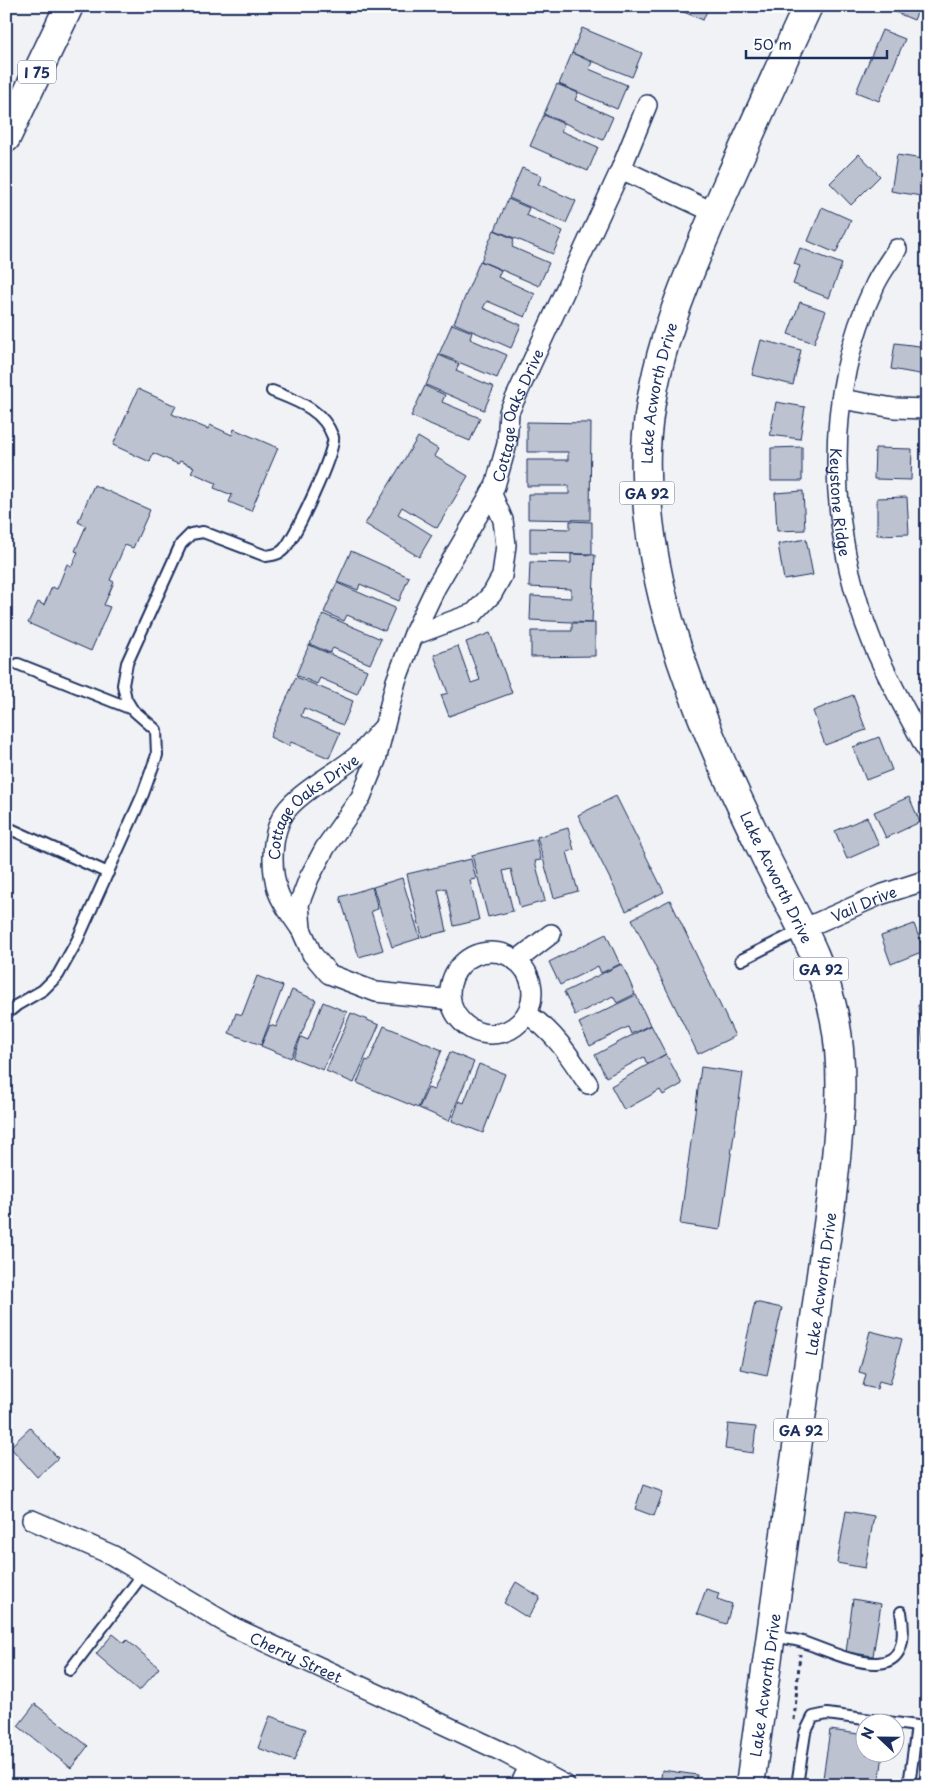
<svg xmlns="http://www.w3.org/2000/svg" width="933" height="1791" viewBox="0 0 933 1791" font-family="'Playpen Sans',sans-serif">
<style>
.building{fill:#bcc2d0;stroke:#1b2f5e}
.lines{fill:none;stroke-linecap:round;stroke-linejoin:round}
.lane-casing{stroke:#1b2f5e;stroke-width:14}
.street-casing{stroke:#1b2f5e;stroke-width:22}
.primary-casing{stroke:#1b2f5e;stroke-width:31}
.highway-casing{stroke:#1b2f5e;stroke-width:31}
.path{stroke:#1b2f5e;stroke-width:3;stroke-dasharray:4 4;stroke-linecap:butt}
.lane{stroke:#fff;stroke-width:10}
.street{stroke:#fff;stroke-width:19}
.primary{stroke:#fff;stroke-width:28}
.highway{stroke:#fff;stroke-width:28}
.labels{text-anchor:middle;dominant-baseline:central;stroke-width:4;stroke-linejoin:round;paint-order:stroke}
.shield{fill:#fff;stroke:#5f6d8e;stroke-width:1}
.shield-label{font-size:14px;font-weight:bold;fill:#1b2f5e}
.street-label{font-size:15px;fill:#1b2f5e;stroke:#fff}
</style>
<rect width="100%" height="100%" fill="#f1f2f5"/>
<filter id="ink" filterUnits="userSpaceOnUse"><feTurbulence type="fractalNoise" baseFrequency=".02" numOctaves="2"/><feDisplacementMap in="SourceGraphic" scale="10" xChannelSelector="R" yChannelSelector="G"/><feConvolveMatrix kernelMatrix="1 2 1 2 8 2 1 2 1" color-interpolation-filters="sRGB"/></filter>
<g filter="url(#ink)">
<path class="building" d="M 681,6 L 709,6 L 703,20 L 679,10 Z
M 892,6 L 920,6 L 914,20 L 890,10 Z
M 582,28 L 642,53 L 632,77 L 572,53 Z
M 882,30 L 905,39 L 879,101 L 856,92 Z
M 572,53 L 592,62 L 589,69 L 627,85 L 617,109 L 559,84 Z
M 557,84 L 578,93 L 575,100 L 613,117 L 603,140 L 544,114 Z
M 544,115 L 564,124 L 561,131 L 598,147 L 588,171 L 530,146 Z
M 859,154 L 880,176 L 851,205 L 830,183 Z
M 897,155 L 923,159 L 921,169 L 927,170 L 927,197 L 891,191 Z
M 522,168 L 542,176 L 538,184 L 576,201 L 566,223 L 509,198 Z
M 508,199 L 529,208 L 526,215 L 563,231 L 553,254 L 495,230 Z
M 822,207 L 851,220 L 836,253 L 808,241 Z
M 494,230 L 514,239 L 512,247 L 549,263 L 539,286 L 481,261 Z
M 800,248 L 842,264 L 829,298 L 793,284 L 800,266 L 794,264 Z
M 480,261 L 501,270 L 498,277 L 535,294 L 525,317 L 487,301 L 483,308 L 521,325 L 511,348 L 454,323 Z
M 800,302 L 826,311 L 814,343 L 788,334 Z
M 452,324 L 472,332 L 470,339 L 507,355 L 497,378 L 439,354 Z
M 761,340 L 801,350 L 793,385 L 752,375 Z
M 895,343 L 927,347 L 925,375 L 891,369 Z
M 439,355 L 459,364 L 456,371 L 494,387 L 484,410 L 426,385 Z
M 425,386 L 445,395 L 442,402 L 480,418 L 470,441 L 411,416 Z
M 138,389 L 176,406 L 172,414 L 208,429 L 210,425 L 232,435 L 234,429 L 278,448 L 251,511 L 229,502 L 232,495 L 214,488 L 216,483 L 191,472 L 194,467 L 180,461 L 178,464 L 153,453 L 150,462 L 113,445 Z
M 776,402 L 805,407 L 800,439 L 770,435 Z
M 527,422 L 591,423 L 590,520 L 528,519 L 528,494 L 569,494 L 569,486 L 527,486 L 527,460 L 568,460 L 568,452 L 527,452 Z
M 418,437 L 438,449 L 434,456 L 468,476 L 437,528 L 402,507 L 398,514 L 432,535 L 419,557 L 365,524 Z
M 802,447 L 802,481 L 771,481 L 771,448 Z
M 875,448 L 912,449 L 911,480 L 874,479 Z
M 94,485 L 150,510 L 133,548 L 125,545 L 110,580 L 114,582 L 104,605 L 110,607 L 91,651 L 28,623 L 38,602 L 44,605 L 52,587 L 57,589 L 67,564 L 72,566 L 78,552 L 75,551 L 86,526 L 78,522 Z
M 803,491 L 805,530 L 777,531 L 775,493 Z
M 907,497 L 909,534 L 877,535 L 877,498 Z
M 570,521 L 592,522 L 592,554 L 530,553 L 530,528 L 570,529 Z
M 806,539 L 813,575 L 784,580 L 778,544 Z
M 351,551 L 409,577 L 399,601 L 360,584 L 358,590 L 337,582 Z
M 571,554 L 595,555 L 592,623 L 530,620 L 531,596 L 571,598 L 571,589 L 529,587 L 530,562 L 571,563 Z
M 337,583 L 395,608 L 385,631 L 347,615 L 344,621 L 324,612 Z
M 323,614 L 381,639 L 370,664 L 333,648 L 330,653 L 310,644 Z
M 572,623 L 595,623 L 595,656 L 531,657 L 531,631 L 572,631 Z
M 490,633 L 512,693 L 449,716 L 441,695 L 448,693 L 434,655 L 458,646 L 471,683 L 480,680 L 466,642 Z
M 309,645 L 367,670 L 357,694 L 320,678 L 317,684 L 296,675 Z
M 296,677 L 353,701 L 343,725 L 304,708 L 301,716 L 340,733 L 329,758 L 291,742 L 289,746 L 270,737 Z
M 853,695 L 866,730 L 825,745 L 813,711 Z
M 879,737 L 892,770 L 866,780 L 853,747 Z
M 616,796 L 664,892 L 626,911 L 578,815 Z
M 909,797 L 920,822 L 886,838 L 874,812 Z
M 867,817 L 879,845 L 847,859 L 835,831 Z
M 568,828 L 574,850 L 567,852 L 578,891 L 554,898 L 537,837 Z
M 536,839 L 541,860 L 535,861 L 545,901 L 520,908 L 511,869 L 503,871 L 513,911 L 488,917 L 472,855 Z
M 471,859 L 476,879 L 470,880 L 479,920 L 454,926 L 446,888 L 438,890 L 447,931 L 422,937 L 407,874 Z
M 402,878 L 420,938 L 392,947 L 373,887 Z
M 372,887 L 378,909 L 371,911 L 383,950 L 359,957 L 340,897 Z
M 670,900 L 735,1036 L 698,1054 L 632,919 Z
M 914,924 L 924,951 L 891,964 L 881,936 Z
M 606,934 L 620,964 L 601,973 L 598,966 L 560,985 L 549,962 Z
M 622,964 L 635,994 L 617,1003 L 613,996 L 575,1015 L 564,992 Z
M 257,976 L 283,986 L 261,1045 L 229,1033 L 236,1013 L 242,1015 Z
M 292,990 L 316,1000 L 291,1058 L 261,1046 L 270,1025 L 276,1027 Z
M 636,995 L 650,1025 L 631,1034 L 628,1027 L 590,1046 L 579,1023 Z
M 323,1002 L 347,1012 L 323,1070 L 293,1058 L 301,1037 L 308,1040 Z
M 927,1004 L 927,1042 L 923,1043 L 918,1005 Z
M 351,1013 L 379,1025 L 354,1083 L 326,1071 Z
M 651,1025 L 666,1054 L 647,1064 L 644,1057 L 606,1077 L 595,1055 Z
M 384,1026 L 442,1050 L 418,1108 L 357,1083 L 366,1060 L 369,1061 Z
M 450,1052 L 474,1062 L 449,1121 L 419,1108 L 428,1088 L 434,1090 Z
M 666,1054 L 682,1084 L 663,1095 L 660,1090 L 624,1110 L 611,1086 Z
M 479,1064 L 505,1074 L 483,1133 L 452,1121 L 459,1101 L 464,1103 Z
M 701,1067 L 743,1073 L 720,1230 L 680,1224 Z
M 927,1241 L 927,1272 L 921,1271 Z
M 755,1302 L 782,1308 L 767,1375 L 740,1369 Z
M 870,1331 L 902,1339 L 890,1384 L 879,1381 L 877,1389 L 863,1386 L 866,1374 L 859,1372 Z
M 728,1424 L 756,1427 L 753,1453 L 725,1449 Z
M 30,1428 L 58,1458 L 37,1477 L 10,1447 Z
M 643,1485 L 663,1492 L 654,1516 L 635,1509 Z
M 846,1511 L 874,1516 L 865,1568 L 837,1563 Z
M 516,1582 L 540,1597 L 528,1618 L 504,1603 Z
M 706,1589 L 719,1593 L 717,1599 L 732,1604 L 726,1624 L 697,1614 Z
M 853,1599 L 881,1604 L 873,1656 L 846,1652 Z
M 113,1634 L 124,1643 L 127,1640 L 159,1668 L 139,1691 L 96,1654 Z
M 35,1704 L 88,1746 L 71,1768 L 18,1726 Z
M 270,1716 L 306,1729 L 294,1761 L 258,1748 Z
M 830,1730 L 866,1735 L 866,1754 L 883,1754 L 879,1785 L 822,1785 Z
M 662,1770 L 697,1775 L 696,1785 L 660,1785 Z
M 443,1776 L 463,1785 L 439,1785 Z"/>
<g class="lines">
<defs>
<path id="lane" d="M 18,664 L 132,709
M 6,827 L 108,873
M 741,960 L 801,930
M 6,1014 L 17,1005 L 43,990 L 58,975 L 77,941 L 143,794 L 157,755 L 156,730 L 132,709 L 126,699 L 123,685 L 127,663 L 181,544 L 191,534 L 203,532 L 266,556 C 272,555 278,555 283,550 C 294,541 337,448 333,437 C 323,409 297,401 272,391
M 772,1636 C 782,1638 793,1639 803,1642 C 845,1657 915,1693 901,1612
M 70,1670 L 143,1574
M 797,1785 L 805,1733 L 813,1717 L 827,1714 L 917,1726
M 909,1785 L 917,1726 L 927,1728"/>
<g id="street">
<path d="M 621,169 L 715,213"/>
<path id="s1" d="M 897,249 C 890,261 881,272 875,285 C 823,394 827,528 871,639 C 886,677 908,714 927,751"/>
<path d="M 841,399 L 894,408 L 927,409"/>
<path d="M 414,635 L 474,613 L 492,594 L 502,576 L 506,545 L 503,520 L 491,492"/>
<path id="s2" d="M 300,928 C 293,917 282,904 278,892 C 270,866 270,826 291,805 C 310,785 337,773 358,755 C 367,747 375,736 384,727"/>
<path id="s3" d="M 803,929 L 880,895 L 927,880"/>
<circle cx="491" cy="993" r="41"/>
<path d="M 516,961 L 551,934"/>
<path id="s4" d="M 451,1000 L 376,992 L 329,974 L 312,954 L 301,929 L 299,904 L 309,878 L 325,848 L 361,797 L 376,760 L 396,681 L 415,631 L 436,587 L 495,486 L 507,444 L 509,412 L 621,169 L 647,105"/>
<path d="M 527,1014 C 555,1032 570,1057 588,1084"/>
<path id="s5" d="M 32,1520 L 112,1555 L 233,1627 L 505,1753 L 565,1785"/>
<path d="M 520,1785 L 529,1767"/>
</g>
<g id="primary">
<path id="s6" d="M 750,1785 L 832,1196 C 838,1139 846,1078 835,1020 C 824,961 792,911 766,858 C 705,732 641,593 646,449 C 650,356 690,269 727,185 C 754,125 780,66 808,6"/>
</g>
<path id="highway" d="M 6,138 L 69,6"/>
</defs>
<use href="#lane" class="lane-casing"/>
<use href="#street" class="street-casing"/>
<use href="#primary" class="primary-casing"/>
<use href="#highway" class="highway-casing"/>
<path class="path" d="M 794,1720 L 800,1654"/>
<use href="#lane" class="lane"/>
<use href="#street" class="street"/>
<use href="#primary" class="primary"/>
<use href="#highway" class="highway"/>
</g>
</g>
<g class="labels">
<g class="shield">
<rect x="18" y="60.5" width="38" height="23" rx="4"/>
<rect x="619.5" y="481.5" width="55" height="23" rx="4"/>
<rect x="793.5" y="957.5" width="55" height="23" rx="4"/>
<rect x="773.5" y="1418.5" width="55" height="23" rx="4"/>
</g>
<g class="shield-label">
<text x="37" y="72">I 75</text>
<text x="647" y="493">GA 92</text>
<text x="821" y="969">GA 92</text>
<text x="801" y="1430">GA 92</text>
</g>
<g class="street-label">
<text stroke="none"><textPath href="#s6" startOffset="1436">Lake Acworth Drive</textPath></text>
<text stroke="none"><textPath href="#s4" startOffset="744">Cottage Oaks Drive</textPath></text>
<text stroke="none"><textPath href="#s1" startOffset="265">Keystone Ridge</textPath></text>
<text stroke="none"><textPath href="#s2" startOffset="145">Cottage Oaks Drive</textPath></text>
<text transform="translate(777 877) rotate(64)">Lake Acworth Drive</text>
<text stroke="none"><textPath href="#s3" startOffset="66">Vail Drive</textPath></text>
<text stroke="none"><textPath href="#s6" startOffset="506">Lake Acworth Drive</textPath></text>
<text stroke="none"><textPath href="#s5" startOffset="298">Cherry Street</textPath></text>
<text stroke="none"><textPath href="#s6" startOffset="101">Lake Acworth Drive</textPath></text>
</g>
</g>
<rect width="933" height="1791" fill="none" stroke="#fff" stroke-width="25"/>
<rect x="12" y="12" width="908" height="1766" fill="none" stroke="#1b2f5e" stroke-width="2" filter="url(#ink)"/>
<g transform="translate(880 1738) rotate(292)"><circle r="24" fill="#ffffff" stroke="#a4acbf"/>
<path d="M0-4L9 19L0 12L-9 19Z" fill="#1b2f5e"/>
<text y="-8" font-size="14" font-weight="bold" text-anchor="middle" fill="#1b2f5e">N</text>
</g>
<path d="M746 50v8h141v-8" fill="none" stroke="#1b2f5e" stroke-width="2.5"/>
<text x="753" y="50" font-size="15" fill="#1b2f5e" stroke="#ffffff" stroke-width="4" paint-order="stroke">50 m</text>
</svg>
